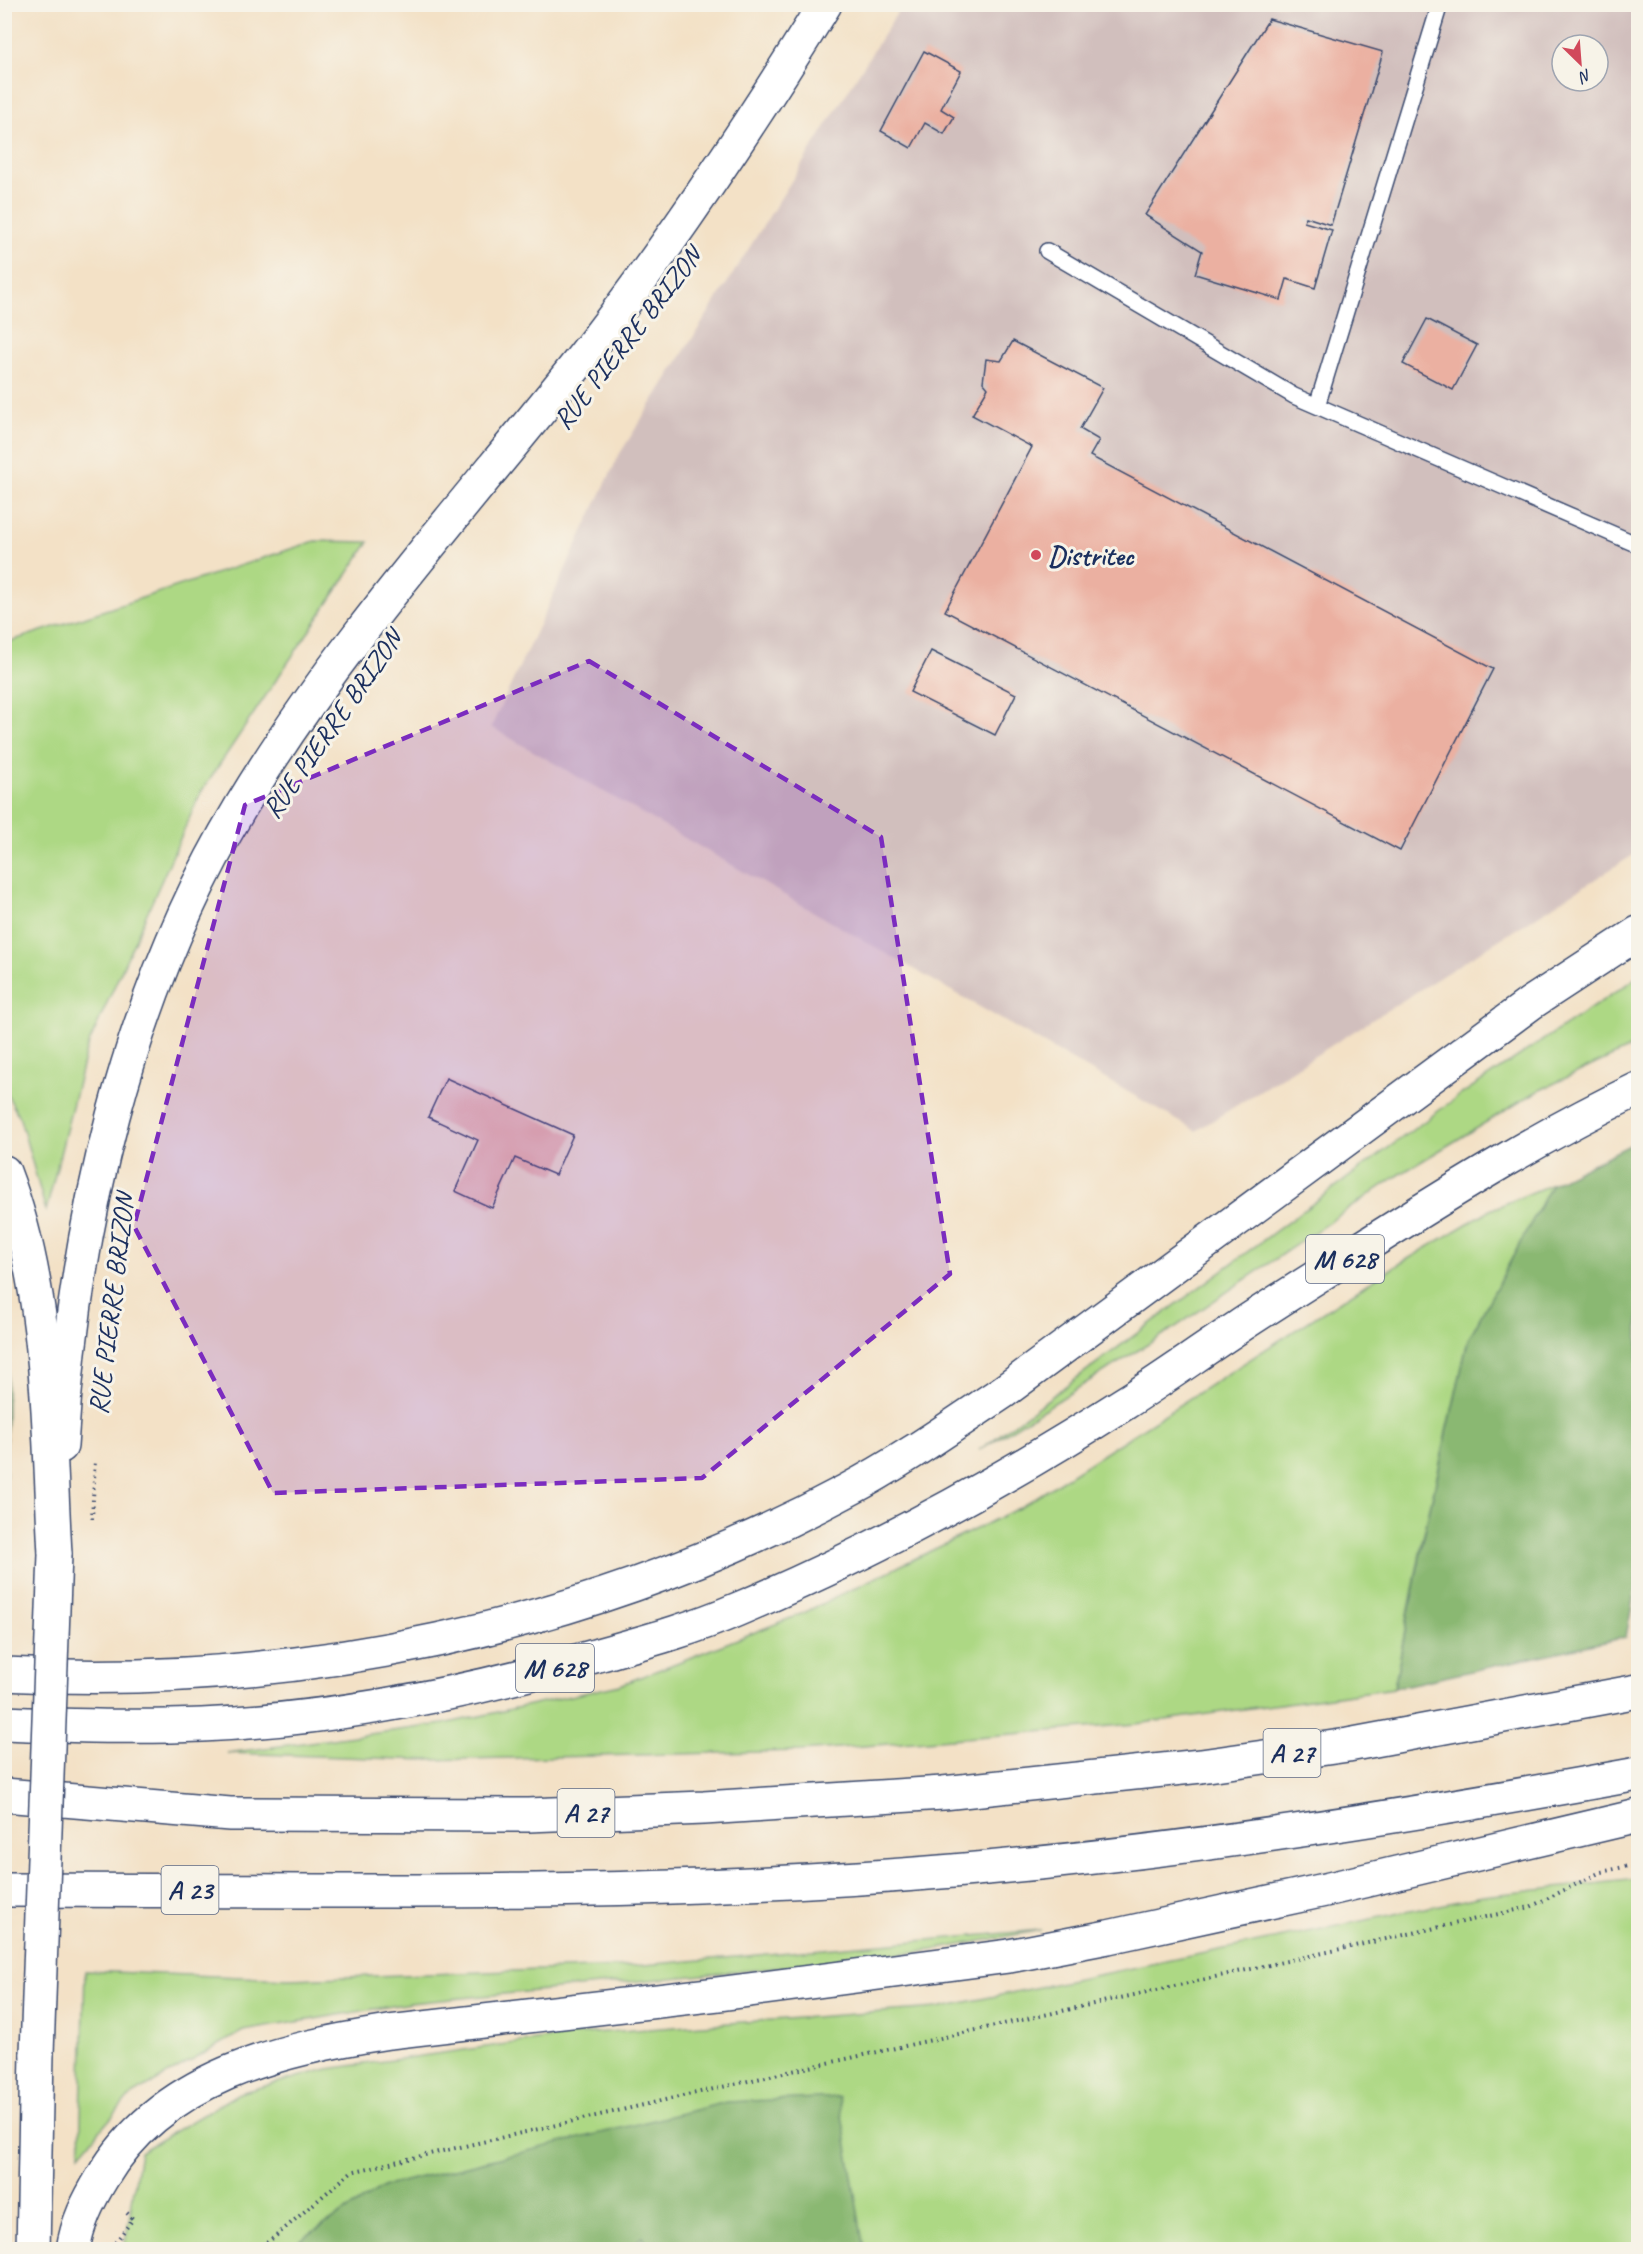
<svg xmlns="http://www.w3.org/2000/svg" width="1643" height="2254" viewBox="0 0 1643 2254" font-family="Caveat,sans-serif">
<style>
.industrial{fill:#d1bfbd;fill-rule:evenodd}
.green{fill:#add884;stroke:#648471;stroke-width:1.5}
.forest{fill:#8ab872;stroke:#527468;stroke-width:1.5}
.building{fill:#ebb0a1}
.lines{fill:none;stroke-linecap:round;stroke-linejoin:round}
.lane-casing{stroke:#3b4a6e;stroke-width:18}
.secondary-casing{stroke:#3b4a6e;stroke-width:36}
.highway-casing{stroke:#3b4a6e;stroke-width:36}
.path{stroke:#3b4a6e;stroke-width:4;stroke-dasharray:1.5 4.5;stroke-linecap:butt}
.lane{stroke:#fff;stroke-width:15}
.secondary{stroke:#fff;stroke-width:33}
.highway{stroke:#fff;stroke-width:33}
.secondary-bridge-casing{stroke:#3b4a6e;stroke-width:36;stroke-linecap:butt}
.secondary-bridge{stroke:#fff;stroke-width:33}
.marked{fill:#7b2cbf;fill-opacity:0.2;stroke:#7b2cbf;stroke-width:4.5;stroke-dasharray:12 8;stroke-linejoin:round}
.poi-dot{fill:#d1495b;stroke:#f7f3e8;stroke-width:2}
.labels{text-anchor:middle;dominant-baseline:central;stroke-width:6;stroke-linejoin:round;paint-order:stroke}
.shield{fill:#f7f3e8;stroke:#5d6a87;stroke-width:1.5}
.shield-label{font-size:27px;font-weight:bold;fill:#1b2f5e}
.street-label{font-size:28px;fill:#1b2f5e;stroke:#f7f3e8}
.poi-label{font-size:28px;font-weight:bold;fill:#1b2f5e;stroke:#f7f3e8;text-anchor:start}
</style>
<rect width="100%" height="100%" fill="#f7f3e8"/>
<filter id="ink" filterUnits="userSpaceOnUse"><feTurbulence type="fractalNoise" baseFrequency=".0167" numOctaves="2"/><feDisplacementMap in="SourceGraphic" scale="12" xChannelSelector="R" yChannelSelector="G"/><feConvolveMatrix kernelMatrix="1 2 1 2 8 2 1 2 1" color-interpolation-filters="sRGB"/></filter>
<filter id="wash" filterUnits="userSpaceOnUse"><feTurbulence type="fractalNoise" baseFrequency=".008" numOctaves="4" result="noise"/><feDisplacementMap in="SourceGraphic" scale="24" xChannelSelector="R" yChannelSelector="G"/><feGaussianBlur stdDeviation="1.35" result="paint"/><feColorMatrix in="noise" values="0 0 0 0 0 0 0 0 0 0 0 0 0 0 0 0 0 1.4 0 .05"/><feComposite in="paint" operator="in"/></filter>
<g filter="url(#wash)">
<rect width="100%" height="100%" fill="#f3e1c6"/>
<path class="industrial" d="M 902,5 L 1638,5 L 1638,852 L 1196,1131 L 491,727 L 619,455 ZM 1562,45 L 1598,45 L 1598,81 L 1562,81 Z"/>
<path class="green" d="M 315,541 L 369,542 L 201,792 L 86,1050 L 46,1211 L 20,1119 L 5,1090 L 5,643 Z
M 1638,977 L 1638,1044 L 1536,1092 L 1394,1178 L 1174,1328 L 979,1450 L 1460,1095 Z
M 1552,1184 L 1468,1340 L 1423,1538 L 1394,1688 L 1136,1724 L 801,1751 L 427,1760 L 227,1753 L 444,1724 L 620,1685 L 801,1614 L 1021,1507 L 1376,1278 L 1490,1210 Z
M 5,1327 L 8,1348 L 5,1514 Z
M 1638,1879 L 1638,2249 L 124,2250 L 140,2152 L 239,2093 L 328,2069 L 580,2034 L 937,2008 L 1483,1896 Z
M 1041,1930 L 933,1950 L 785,1967 L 410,2003 L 243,2031 L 129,2097 L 80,2154 L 85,1971 L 290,1979 L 621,1967 Z"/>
<path class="forest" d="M 1638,1141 L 1638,1571 L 1626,1637 L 1394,1688 L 1426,1526 L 1468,1340 L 1552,1184 Z
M 839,2097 L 864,2249 L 649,2249 L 642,2237 L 626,2250 L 286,2249 L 385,2186 L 727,2102 Z"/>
<g id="blocks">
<path class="building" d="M 1269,19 L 1383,52 L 1331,225 L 1306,217 L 1304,222 L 1332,230 L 1315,288 L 1287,279 L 1281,300 L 1195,274 L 1202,251 L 1145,215 Z
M 924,51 L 961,71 L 941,109 L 954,117 L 944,134 L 925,123 L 911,148 L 881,131 Z
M 1427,319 L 1477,345 L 1453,390 L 1403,364 Z
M 1013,341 L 1103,388 L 1080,429 L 1099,440 L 1090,456 L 1493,669 L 1400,851 L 945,611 L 1032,447 L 972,415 L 988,388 L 983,382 L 986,359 L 1001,361 Z
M 931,651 L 1016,694 L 995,735 L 910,692 Z
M 446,1078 L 573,1135 L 555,1175 L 515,1158 L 492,1208 L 455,1191 L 478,1140 L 428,1117 Z"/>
</g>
</g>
<g filter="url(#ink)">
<use href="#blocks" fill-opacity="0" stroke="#3b4a6e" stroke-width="1.5"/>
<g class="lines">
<defs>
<path id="lane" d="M 1047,251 L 1294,396 L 1638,545
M 1317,406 L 1440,4"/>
<path id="secondary" d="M 61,1446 C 74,1228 127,996 240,808 C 336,647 463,508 579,362 C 668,249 749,127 825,4
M 33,2250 L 37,2053"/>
<path id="highway" d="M 4,1172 C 50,1292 48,1427 55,1554
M 4,1674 C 293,1690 591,1628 846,1491 C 901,1462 952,1426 1003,1392 L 1531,1003 L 1638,933
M 4,1723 C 70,1726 136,1728 202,1725 C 334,1719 465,1694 591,1657 C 640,1643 690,1630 736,1610 C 872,1553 1001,1482 1125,1403 C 1163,1379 1199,1353 1237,1328 C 1282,1298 1328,1270 1373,1241 C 1460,1186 1546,1133 1638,1089
M 4,1795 L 230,1814 L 528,1815 L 704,1808 L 943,1793 L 1201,1766 L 1348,1745 L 1638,1691
M 4,1890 C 320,1890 638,1898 953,1871 C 1182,1852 1412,1815 1638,1774
M 73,2250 C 77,2223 88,2201 102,2178 C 162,2076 280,2049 389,2032 L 718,1994 L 1009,1956 L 1108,1937 L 1325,1890 L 1638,1816"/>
</defs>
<use href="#lane" class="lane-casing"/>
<use href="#secondary" class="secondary-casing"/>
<use href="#highway" class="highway-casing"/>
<path class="path" d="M 92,1519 L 95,1460
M 112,2247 L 133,2219 L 125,2211
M 257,2250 L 277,2235 L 351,2172 L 792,2071 L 1530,1907 L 1601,1872 L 1638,1864"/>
<use href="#lane" class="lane"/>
<use href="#secondary" class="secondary"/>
<use href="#highway" class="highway"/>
<defs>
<path id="secondary-bridge" d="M 37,2053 L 55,1554"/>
</defs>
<use href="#secondary-bridge" class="secondary-bridge-casing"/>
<use href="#secondary-bridge" class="secondary-bridge"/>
</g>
</g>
<path class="marked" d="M 589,661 L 881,837 L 950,1274 L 702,1478 L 273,1493 L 134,1226 L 245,805 Z"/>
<circle class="poi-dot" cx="1036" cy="555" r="6"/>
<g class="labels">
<g class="shield">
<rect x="1306" y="1235" width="78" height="48" rx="4.5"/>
<rect x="516" y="1644" width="78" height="48" rx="4.5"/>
<rect x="1263.5" y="1729" width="57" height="48" rx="4.5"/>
<rect x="557.5" y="1789" width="57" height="48" rx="4.5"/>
<rect x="161.5" y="1866" width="57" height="48" rx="4.5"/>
</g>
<g class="shield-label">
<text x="1345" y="1259">M 628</text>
<text x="555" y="1668">M 628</text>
<text x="1292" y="1753">A 27</text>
<text x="586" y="1813">A 27</text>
<text x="190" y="1890">A 23</text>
</g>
<g class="street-label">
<text transform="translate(627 338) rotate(-52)">RUE PIERRE BRIZON</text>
<text transform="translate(332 724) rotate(-55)">RUE PIERRE BRIZON</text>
<text transform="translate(111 1304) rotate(-83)">RUE PIERRE BRIZON</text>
</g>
<g class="poi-label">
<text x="1048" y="555">Distritec</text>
</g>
</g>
<rect width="1643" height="2254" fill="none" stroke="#f7f3e8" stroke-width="24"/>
<g transform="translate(1580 63) rotate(155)"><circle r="28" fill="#f7f3e8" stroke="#9fa5b1" stroke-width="1.5"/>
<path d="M0-4.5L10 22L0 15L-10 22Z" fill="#d1495b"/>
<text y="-9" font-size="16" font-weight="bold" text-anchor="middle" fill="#1b2f5e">N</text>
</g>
</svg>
